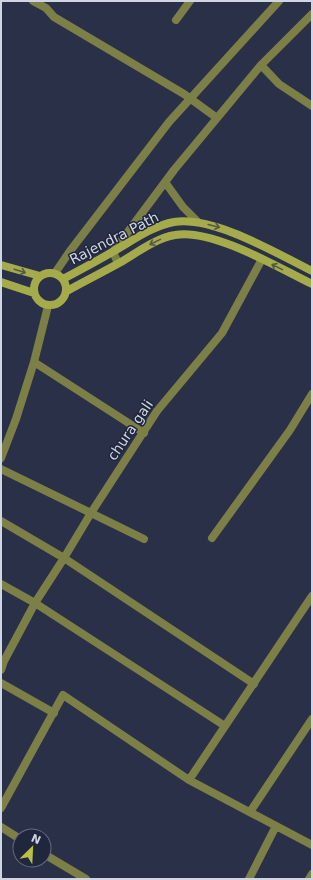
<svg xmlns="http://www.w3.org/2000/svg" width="313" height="880" viewBox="0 0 313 880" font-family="'DejaVu Sans',sans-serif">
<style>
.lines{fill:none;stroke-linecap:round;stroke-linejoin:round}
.minor{stroke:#7c8046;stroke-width:8}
.secondary{stroke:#a5ab4b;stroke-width:8}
.oneway{stroke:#555b42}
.labels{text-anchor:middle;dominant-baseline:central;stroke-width:3;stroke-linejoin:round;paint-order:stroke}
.street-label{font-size:14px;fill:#d0d5e4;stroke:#20263c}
</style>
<rect width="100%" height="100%" fill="#2a3047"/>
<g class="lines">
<path class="minor" d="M 33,1 L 46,8 L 54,17 L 184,94 L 217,118
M 176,20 L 190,1
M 261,65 L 279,84 L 312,106
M 165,182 L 183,207 L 198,222
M 118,263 L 113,252 L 174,170 L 261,65 L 312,14
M 55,273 L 70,251 L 169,122 L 279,1
M 34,362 L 144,433
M 1,458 L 16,419 L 34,362 L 48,306
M 1,469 L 144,539
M 1,521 L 64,558 L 91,513 L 157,411 L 222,333 L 262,259
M 212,538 L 290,430 L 312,394
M 1,584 L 35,603 L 225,726
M 1,670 L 4,661 L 35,603 L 64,558 L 254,684
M 1,683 L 54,713
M 189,780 L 312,596
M 1,808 L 63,695 L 189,780 L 312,845
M 250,812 L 312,719
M 1,827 L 20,839
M 44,854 L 86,879
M 249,879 L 276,826
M 309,879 L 312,874"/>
<path class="secondary" d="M 1,265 L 40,276
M34 289a16 16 0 1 1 32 0a16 16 0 1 1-32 0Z
M 63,279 C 80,270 97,261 114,251 C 132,241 152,226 174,222 C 214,216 276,253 312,271
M 1,282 L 34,293
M 67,291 C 85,281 103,272 121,262 C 138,252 156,238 175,235 C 212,228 279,268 312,284"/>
</g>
<defs><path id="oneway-shaft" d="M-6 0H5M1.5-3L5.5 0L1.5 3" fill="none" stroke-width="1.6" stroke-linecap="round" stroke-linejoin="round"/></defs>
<g class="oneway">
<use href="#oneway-shaft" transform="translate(214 226) rotate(14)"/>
<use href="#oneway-shaft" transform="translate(155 242) rotate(154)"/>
<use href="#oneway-shaft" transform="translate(277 267) rotate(-154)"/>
<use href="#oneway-shaft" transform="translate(20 271) rotate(18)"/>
</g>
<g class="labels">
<g class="street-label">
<text transform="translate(114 238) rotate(-27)">Rajendra Path</text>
<text transform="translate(130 430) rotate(-56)">chura gali</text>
</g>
</g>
<rect width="313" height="880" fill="none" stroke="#d0d5e4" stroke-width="4"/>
<g transform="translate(32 848) rotate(24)"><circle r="19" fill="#20263c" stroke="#666c7f"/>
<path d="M0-3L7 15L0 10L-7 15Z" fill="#bac045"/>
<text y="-6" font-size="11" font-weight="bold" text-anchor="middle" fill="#d0d5e4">N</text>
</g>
</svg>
